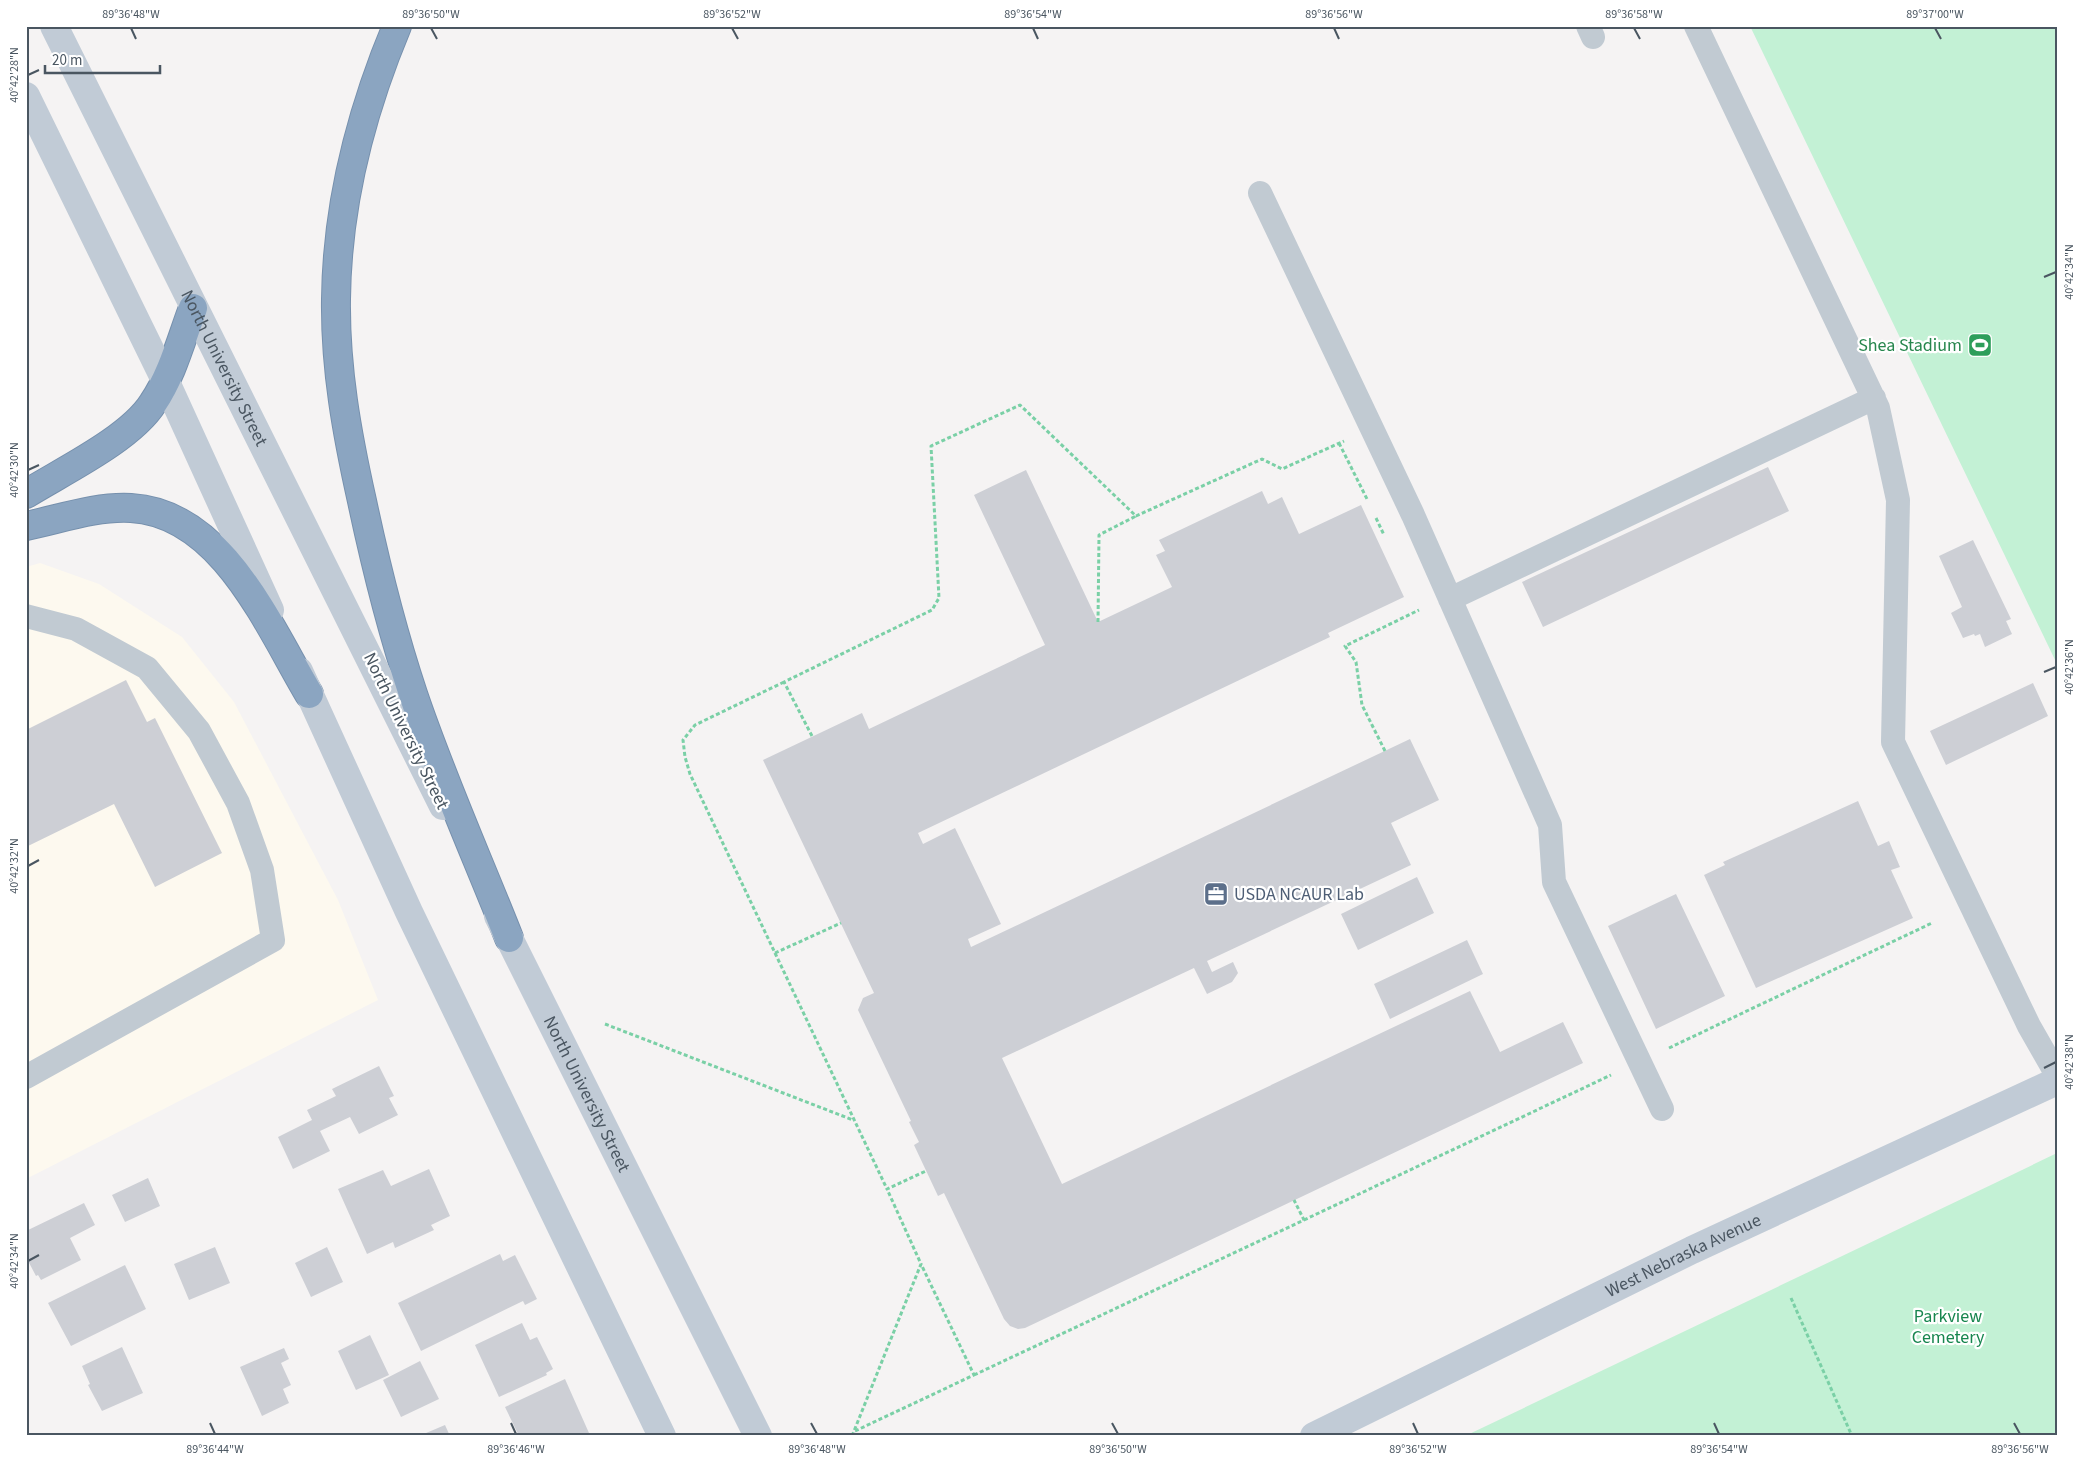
<svg xmlns="http://www.w3.org/2000/svg" width="2083" height="1462" viewBox="0 0 2083 1462" font-family="'Source Sans 3',sans-serif">
<style>
.commercial{fill:#fdf9ef}
.green{fill:#c3f1d5}
.building{fill:#cdcfd5}
.lines{fill:none;stroke-linecap:round;stroke-linejoin:round}
.motorway-casing{stroke:#7690ad;stroke-width:30}
.path{stroke:#7ad0a6;stroke-width:3;stroke-dasharray:4 2.5;stroke-linecap:butt}
.service{stroke:#c1cad2;stroke-width:24}
.secondary{stroke:#c1cbd6;stroke-width:28}
.motorway{stroke:#8ba5c1;stroke-width:28}
.ticks{fill:none;stroke:#4a5661;stroke-width:2}
.labels{text-anchor:middle;dominant-baseline:central;stroke-width:4.5;stroke-linejoin:round;paint-order:stroke}
.leisure-label{font-size:18px;fill:#27864d;stroke:#fff;text-anchor:end}
.street-label{font-size:18px;fill:#4a5661;stroke:#fff}
.service-label{font-size:18px;fill:#4e5e75;stroke:#fff;text-anchor:start}
.park-label{font-size:18px;fill:#17864f;stroke:#fff}
.neatline{fill:none;stroke:#4a5661;stroke-width:2}
.ticks-label{font-size:12px;text-anchor:middle;fill:#4a5661}
</style>
<rect width="100%" height="100%" fill="#f5f3f3"/>
<path class="commercial" d="M 40,563 L 99,584 L 182,637 L 234,702 L 338,900 L 378,1000 L 26,1179 L 26,567 Z"/>
<path class="green" d="M 1750,26 L 2057,26 L 2057,664 Z
M 2057,1153 L 2057,1436 L 1465,1436 L 1993,1184 Z"/>
<path class="building" d="M 1768,467 L 1789,511 L 1543,627 L 1522,582 Z
M 1026,470 L 1098,622 L 1172,587 L 1156,555 L 1165,551 L 1159,540 L 1262,491 L 1268,504 L 1282,497 L 1299,534 L 1361,505 L 1404,597 L 1328,633 L 1330,637 L 918,833 L 923,844 L 955,828 L 1001,924 L 968,939 L 971,947 L 1410,739 L 1439,800 L 1391,823 L 1411,865 L 1207,961 L 1212,972 L 1233,962 L 1238,973 L 1232,982 L 1207,994 L 1194,968 L 1002,1058 L 1062,1184 L 1470,991 L 1500,1052 L 1563,1022 L 1583,1063 L 1025,1328 L 1018,1329 L 1010,1326 L 1004,1319 L 944,1193 L 938,1196 L 914,1145 L 919,1142 L 909,1122 L 911,1121 L 858,1010 L 863,998 L 874,993 L 763,760 L 862,713 L 869,729 L 1045,645 L 974,495 Z
M 1973,540 L 2011,619 L 2006,621 L 2012,634 L 1985,647 L 1980,634 L 1975,636 L 1974,634 L 1963,638 L 1951,613 L 1962,607 L 1939,556 Z
M 126,680 L 147,722 L 155,718 L 222,853 L 155,887 L 114,804 L 26,847 L 26,730 Z
M 2033,683 L 2048,716 L 1946,765 L 1930,731 Z
M 1858,801 L 1878,846 L 1889,841 L 1900,867 L 1891,870 L 1913,918 L 1756,988 L 1704,875 L 1725,865 L 1723,862 Z
M 1417,877 L 1434,913 L 1358,950 L 1341,914 Z
M 1676,894 L 1725,996 L 1656,1029 L 1608,926 Z
M 1467,940 L 1483,974 L 1390,1019 L 1374,984 Z
M 379,1066 L 394,1096 L 389,1098 L 398,1115 L 359,1134 L 350,1117 L 320,1131 L 330,1151 L 293,1169 L 278,1137 L 312,1120 L 307,1110 L 336,1096 L 332,1089 Z
M 429,1169 L 450,1216 L 431,1225 L 434,1230 L 395,1248 L 393,1242 L 367,1254 L 338,1189 L 383,1170 L 391,1186 Z
M 148,1178 L 160,1206 L 125,1222 L 112,1195 Z
M 84,1203 L 95,1225 L 70,1238 L 81,1260 L 41,1280 L 38,1275 L 36,1276 L 26,1257 L 26,1231 Z
M 215,1247 L 230,1283 L 189,1300 L 174,1264 Z
M 327,1247 L 343,1282 L 311,1297 L 295,1263 Z
M 500,1254 L 503,1261 L 515,1255 L 537,1299 L 525,1305 L 523,1301 L 421,1351 L 398,1303 Z
M 125,1265 L 146,1309 L 71,1346 L 48,1303 Z
M 522,1323 L 530,1340 L 537,1337 L 553,1369 L 546,1373 L 547,1375 L 499,1397 L 475,1345 Z
M 370,1335 L 389,1375 L 356,1390 L 338,1351 Z
M 122,1347 L 143,1393 L 102,1411 L 88,1385 L 90,1384 L 82,1366 Z
M 284,1348 L 289,1359 L 281,1363 L 291,1385 L 283,1389 L 289,1403 L 262,1416 L 240,1367 Z
M 420,1361 L 439,1399 L 401,1417 L 383,1380 Z
M 565,1379 L 589,1433 L 583,1436 L 519,1436 L 505,1407 Z
M 445,1425 L 450,1436 L 419,1436 Z"/>
<g class="lines">
<defs>
<path id="motorway" d="M 397,26 C 361,112 337,205 336,299 C 335,368 347,434 362,501 C 376,567 392,631 413,694 C 441,777 477,857 509,938
M 26,494 C 63,471 130,439 153,403 C 172,375 181,340 193,308
M 26,526 C 60,519 96,506 131,508 C 222,513 268,625 309,694"/>
</defs>
<use href="#motorway" class="motorway-casing"/>
<path class="path" d="M 1339,443 L 1368,501
M 1376,518 L 1384,535
M 1098,622 L 1099,535 L 1136,516
M 784,682 L 695,725 L 683,740 L 685,757 L 690,774 L 775,953 L 841,923
M 812,736 L 784,682 L 932,610 L 939,598 L 931,446 L 1020,405 L 1136,516 L 1262,459 L 1282,469 L 1344,441
M 1385,751 L 1362,705 L 1356,662 L 1345,646 L 1419,610
M 775,953 L 887,1189 L 926,1171
M 605,1024 L 853,1120
M 1669,1048 L 1932,923
M 1304,1220 L 1611,1075
M 1791,1298 L 1852,1436
M 974,1375 L 1304,1220 L 1294,1200
M 855,1431 L 974,1375 L 921,1264
M 852,1436 L 921,1264 L 887,1189"/>
<path class="service" d="M 1588,26 L 1593,37
M 1696,26 L 1878,408 L 1898,500 L 1893,742 L 2029,1026 L 2057,1075
M 1260,193 L 1413,515 L 1550,825 L 1554,882 L 1662,1109
M 1450,599 L 1874,398
M 26,616 L 76,629 L 147,668 L 199,731 L 238,803 L 262,870 L 273,940 L 26,1077"/>
<g class="secondary">
<path id="s1" d="M 54,26 L 443,806"/>
<path d="M 26,96 L 166,382 L 270,610"/>
<path d="M 299,671 L 409,912 L 662,1436"/>
<path id="s2" d="M 498,916 L 758,1436"/>
<path id="s3" d="M 1314,1436 L 1692,1250 L 2057,1081"/>
</g>
<use href="#motorway" class="motorway"/>
</g>
<path class="ticks" d="M 131,28 L 136,39M 431,28 L 437,39M 732,28 L 738,39M 1033,28 L 1038,39M 1334,28 L 1339,39M 1634,28 L 1640,39M 1935,28 L 1941,39M 28,75 L 39,70M 2044,277 L 2056,272M 28,470 L 39,465M 2044,672 L 2056,667M 28,866 L 39,860M 2044,1068 L 2056,1062M 28,1261 L 39,1255M 210,1423 L 215,1434M 511,1423 L 516,1434M 811,1423 L 817,1434M 1112,1423 L 1118,1434M 1413,1423 L 1418,1434M 1714,1423 L 1719,1434M 2014,1423 L 2020,1434"/>
<defs>
<symbol id="stadium-square" viewBox="-11 -11 22 22"><rect x="-9" y="-9" width="18" height="18" rx="4" fill="#2e9e5b" stroke="#fff"/><path d="M0-5a6.5 5 0 1 0 0 10a6.5 5 0 1 0 0-10ZM-3.5-1.8h7v3.6h-7Z" fill="#fff"/></symbol>
<symbol id="office-square" viewBox="-11 -11 22 22"><rect x="-9" y="-9" width="18" height="18" rx="4" fill="#5c6f8a" stroke="#fff"/><path d="M-6-3h4V-5.5h4V-3h4V5H-6ZM-1-4.5V-3h2v-1.5ZM-6 0V1H6V0Z" fill="#fff"/></symbol>
</defs>
<g fill-rule="evenodd">
<use href="#stadium-square" x="1966" y="331" width="28" height="28"/>
<use href="#office-square" x="1202" y="880" width="28" height="28"/>
</g>
<g class="labels">
<g class="leisure-label">
<text x="1962" y="345">Shea Stadium</text>
</g>
<g class="street-label">
<text stroke="none"><textPath href="#s1" startOffset="382">North University Street</textPath></text>
<text transform="translate(406 731) rotate(64)">North University Street</text>
<text stroke="none"><textPath href="#s2" startOffset="199">North University Street</textPath></text>
<text stroke="none"><textPath href="#s3" startOffset="411">West Nebraska Avenue</textPath></text>
</g>
<g class="service-label">
<text x="1234" y="894">USDA NCAUR Lab</text>
</g>
<g class="park-label">
<text x="1948" y="1316">Parkview<tspan x="1948" dy="21">Cemetery</tspan></text>
</g>
</g>
<rect width="2083" height="1462" fill="none" stroke="#ffffff" stroke-width="55"/>
<path d="M45 65v8h115v-8" fill="none" stroke="#4a5661" stroke-width="2.5"/>
<text x="52" y="65" font-size="15" fill="#4a5661" stroke="#ffffff" stroke-width="4" paint-order="stroke">20 m</text>
<rect x="28" y="28" width="2028" height="1406" class="neatline"/>
<g class="ticks-label">
<text x="131" y="18">89°36'48"W</text>
<text x="431" y="18">89°36'50"W</text>
<text x="732" y="18">89°36'52"W</text>
<text x="1033" y="18">89°36'54"W</text>
<text x="1334" y="18">89°36'56"W</text>
<text x="1634" y="18">89°36'58"W</text>
<text x="1935" y="18">89°37'00"W</text>
<text transform="translate(14 75) rotate(-90)" y="4">40°42'28"N</text>
<text transform="translate(2069 272) rotate(-90)" y="4">40°42'34"N</text>
<text transform="translate(14 470) rotate(-90)" y="4">40°42'30"N</text>
<text transform="translate(2069 667) rotate(-90)" y="4">40°42'36"N</text>
<text transform="translate(14 866) rotate(-90)" y="4">40°42'32"N</text>
<text transform="translate(2069 1062) rotate(-90)" y="4">40°42'38"N</text>
<text transform="translate(14 1261) rotate(-90)" y="4">40°42'34"N</text>
<text x="215" y="1453">89°36'44"W</text>
<text x="516" y="1453">89°36'46"W</text>
<text x="817" y="1453">89°36'48"W</text>
<text x="1118" y="1453">89°36'50"W</text>
<text x="1418" y="1453">89°36'52"W</text>
<text x="1719" y="1453">89°36'54"W</text>
<text x="2020" y="1453">89°36'56"W</text>
</g>
</svg>
